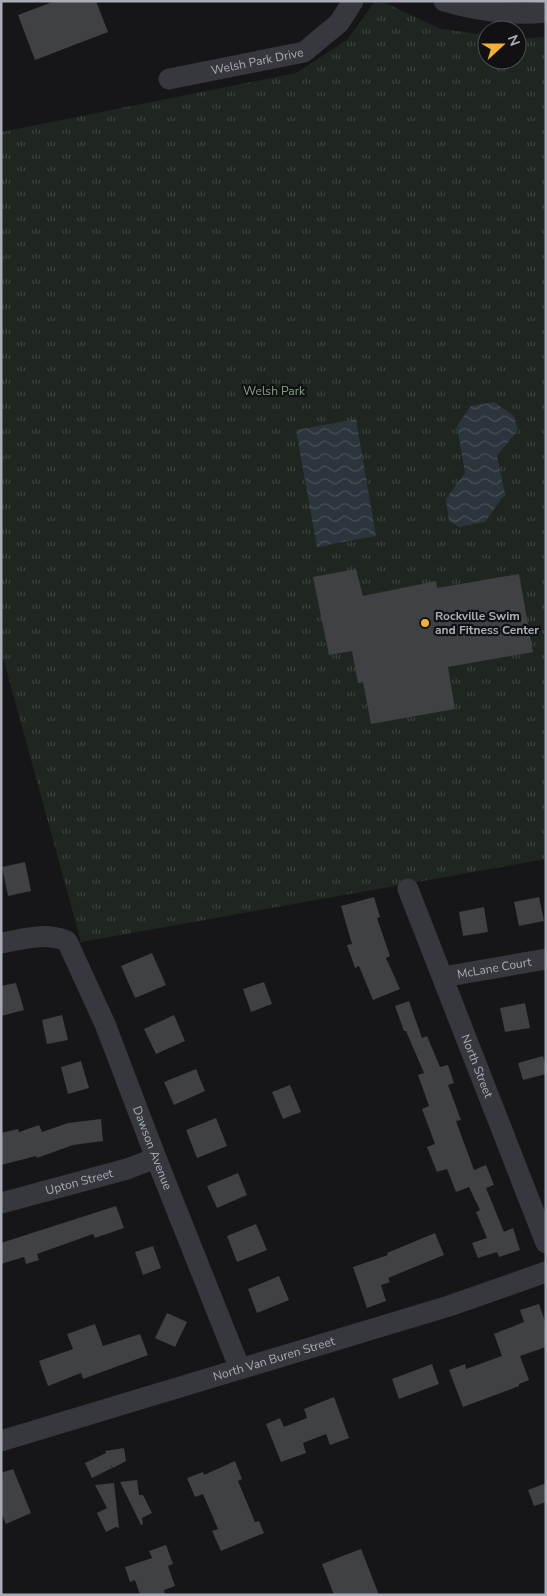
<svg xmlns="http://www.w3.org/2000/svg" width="547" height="1596" viewBox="0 0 547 1596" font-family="'Nunito Sans',sans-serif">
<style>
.park{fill:url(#park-tufts)}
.water{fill:url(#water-waves)}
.building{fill:#404145}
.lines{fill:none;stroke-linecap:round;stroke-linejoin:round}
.minor{stroke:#37383d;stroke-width:21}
.poi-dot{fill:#f2b134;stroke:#111113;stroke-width:2}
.labels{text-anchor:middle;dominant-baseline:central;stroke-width:4.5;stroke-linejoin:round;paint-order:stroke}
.street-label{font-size:12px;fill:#a8adb8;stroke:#111113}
.park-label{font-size:12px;fill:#7fa381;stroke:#111113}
.poi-label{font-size:12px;font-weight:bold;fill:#a8adb8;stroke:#111113;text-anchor:start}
</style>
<defs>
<pattern id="park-tufts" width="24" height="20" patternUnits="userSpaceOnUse" patternTransform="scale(1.25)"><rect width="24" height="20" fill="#1e261f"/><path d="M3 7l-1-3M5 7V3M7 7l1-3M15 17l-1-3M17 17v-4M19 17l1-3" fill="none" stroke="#3c433d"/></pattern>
<pattern id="water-waves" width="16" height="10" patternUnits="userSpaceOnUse" patternTransform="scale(1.25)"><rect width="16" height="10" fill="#2c353c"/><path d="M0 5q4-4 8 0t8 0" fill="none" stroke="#485056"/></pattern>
</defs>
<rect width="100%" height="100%" fill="#161618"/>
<path class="park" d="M 375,1 L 381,1 L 441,29 L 487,35 L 487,60 L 517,60 L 517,39 L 546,37 L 546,859 L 81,942 L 1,650 L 1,132 L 296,73 L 347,40 Z"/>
<path class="water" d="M 494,402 L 514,416 L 518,430 L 497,456 L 505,494 L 485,522 L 459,527 L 449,521 L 446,499 L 465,473 L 457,426 L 471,406 Z
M 356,419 L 376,536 L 317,547 L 296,430 Z"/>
<path class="building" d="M 55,1 L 96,1 L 108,32 L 35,60 L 18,15 Z
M 356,569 L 363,596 L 436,581 L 437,588 L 519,574 L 533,652 L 448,667 L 455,709 L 371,724 L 363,682 L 358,683 L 352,651 L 329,655 L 313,577 Z
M 25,862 L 31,891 L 8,896 L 2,867 Z
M 374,897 L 380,917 L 377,918 L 390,956 L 386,958 L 400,989 L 373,1000 L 359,966 L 355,968 L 347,945 L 352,944 L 341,906 Z
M 539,897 L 544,921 L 519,926 L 514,902 Z
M 484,907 L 488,932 L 463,936 L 459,912 Z
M 152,953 L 166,985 L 135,998 L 121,966 Z
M 264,982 L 272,1004 L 251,1012 L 243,989 Z
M 16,983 L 24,1010 L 1,1016 L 1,986 Z
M 409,1001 L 422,1038 L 427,1036 L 440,1067 L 448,1065 L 454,1083 L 448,1085 L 461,1120 L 456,1121 L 474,1170 L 486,1165 L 494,1185 L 486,1188 L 504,1232 L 513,1228 L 520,1250 L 499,1257 L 497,1252 L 478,1258 L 472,1243 L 487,1238 L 476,1212 L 480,1210 L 469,1187 L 456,1192 L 447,1169 L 437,1172 L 427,1147 L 435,1144 L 422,1109 L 429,1106 L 418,1075 L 424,1073 L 406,1031 L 404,1031 L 395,1006 Z
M 525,1003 L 530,1028 L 505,1032 L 500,1008 Z
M 62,1015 L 68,1040 L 47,1044 L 42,1020 Z
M 174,1015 L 185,1041 L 156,1054 L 144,1029 Z
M 543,1056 L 546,1067 L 546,1074 L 523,1080 L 518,1063 Z
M 81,1061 L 89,1088 L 68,1094 L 61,1067 Z
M 196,1069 L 205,1091 L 174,1105 L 164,1082 Z
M 290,1085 L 301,1112 L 283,1119 L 272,1092 Z
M 216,1118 L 227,1146 L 197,1158 L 186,1130 Z
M 101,1119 L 103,1141 L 73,1145 L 37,1158 L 36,1156 L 1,1165 L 1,1133 L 18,1129 L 19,1132 L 39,1125 L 42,1132 L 68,1123 Z
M 238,1173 L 247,1195 L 217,1208 L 207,1186 Z
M 116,1206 L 124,1228 L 95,1238 L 93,1234 L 37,1254 L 39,1260 L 26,1264 L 24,1257 L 1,1264 L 1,1243 Z
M 256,1224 L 267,1250 L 237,1262 L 227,1236 Z
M 435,1233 L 444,1255 L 388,1278 L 390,1282 L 381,1285 L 386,1301 L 367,1308 L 353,1267 L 388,1255 L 387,1253 Z
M 153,1246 L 161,1268 L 143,1275 L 135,1252 Z
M 279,1276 L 289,1300 L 257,1313 L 248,1289 Z
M 539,1304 L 546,1324 L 546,1347 L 520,1356 L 529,1380 L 519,1384 L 519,1386 L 463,1407 L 449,1370 L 465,1364 L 466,1369 L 502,1356 L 494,1334 L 524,1322 L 520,1310 Z
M 167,1313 L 187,1322 L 175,1347 L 155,1338 Z
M 95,1324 L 103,1346 L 140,1334 L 148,1355 L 83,1379 L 81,1373 L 48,1386 L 39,1361 L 73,1349 L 67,1334 Z
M 432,1364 L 439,1384 L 399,1399 L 392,1379 Z
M 334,1397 L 349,1438 L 330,1445 L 326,1434 L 303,1443 L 306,1453 L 281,1462 L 266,1424 L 280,1418 L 284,1427 L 307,1418 L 304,1409 Z
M 124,1448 L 126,1461 L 113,1468 L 111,1465 L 112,1468 L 92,1478 L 85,1463 L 106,1453 L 105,1451 Z
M 235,1461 L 242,1479 L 238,1481 L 255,1522 L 259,1521 L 264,1533 L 221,1551 L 212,1531 L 218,1529 L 203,1494 L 195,1497 L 187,1478 L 203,1472 L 204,1475 Z
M 13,1469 L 31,1513 L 6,1524 L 1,1513 L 1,1473 Z
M 137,1480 L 139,1495 L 143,1495 L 152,1513 L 142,1518 L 143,1524 L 141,1525 L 120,1482 Z
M 114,1483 L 119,1528 L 116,1527 L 106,1532 L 97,1513 L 107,1508 L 95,1485 Z
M 546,1483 L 546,1502 L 534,1506 L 528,1490 Z
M 166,1545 L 173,1564 L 168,1566 L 175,1586 L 164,1590 L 165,1595 L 140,1595 L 135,1580 L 130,1582 L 125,1567 L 152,1558 L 149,1551 Z
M 361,1549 L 379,1595 L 334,1595 L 322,1564 Z"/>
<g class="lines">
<g class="minor">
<path d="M 444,1 C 478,11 511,16 546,12"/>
<path id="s1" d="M 169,79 L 304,52 L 339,23 L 353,1"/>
<path id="s2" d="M 408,889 L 546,1243"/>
<path id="s3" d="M 1,943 C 25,939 43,932 67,941 L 105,1024 L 156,1158 L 240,1369"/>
<path id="s4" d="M 443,977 L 546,959"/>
<path id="s5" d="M 1,1203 L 127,1169 L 156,1158"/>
<path id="s6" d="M 1,1441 L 449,1306 L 546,1272"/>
</g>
</g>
<circle class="poi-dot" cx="425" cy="623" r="5"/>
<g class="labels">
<g class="street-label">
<text stroke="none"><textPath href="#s1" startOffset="90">Welsh Park Drive</textPath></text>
<text stroke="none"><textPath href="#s4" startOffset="52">McLane Court</textPath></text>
<text stroke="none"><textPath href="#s2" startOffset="190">North Street</textPath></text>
<text stroke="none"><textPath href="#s3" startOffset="291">Dawson Avenue</textPath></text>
<text stroke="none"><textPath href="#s5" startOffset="81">Upton Street</textPath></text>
<text stroke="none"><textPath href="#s6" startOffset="285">North Van Buren Street</textPath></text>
</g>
<g class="park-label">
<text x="274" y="391">Welsh Park</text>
</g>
<g class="poi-label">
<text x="435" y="616">Rockville Swim<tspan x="435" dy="14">and Fitness Center</tspan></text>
</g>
</g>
<rect width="547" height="1596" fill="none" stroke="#a8adb8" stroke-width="5"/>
<g transform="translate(502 45) rotate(69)"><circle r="24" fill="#111113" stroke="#4d4f55"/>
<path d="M0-4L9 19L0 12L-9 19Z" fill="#f2b134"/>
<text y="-8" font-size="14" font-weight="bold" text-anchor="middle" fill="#a8adb8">N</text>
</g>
</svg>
